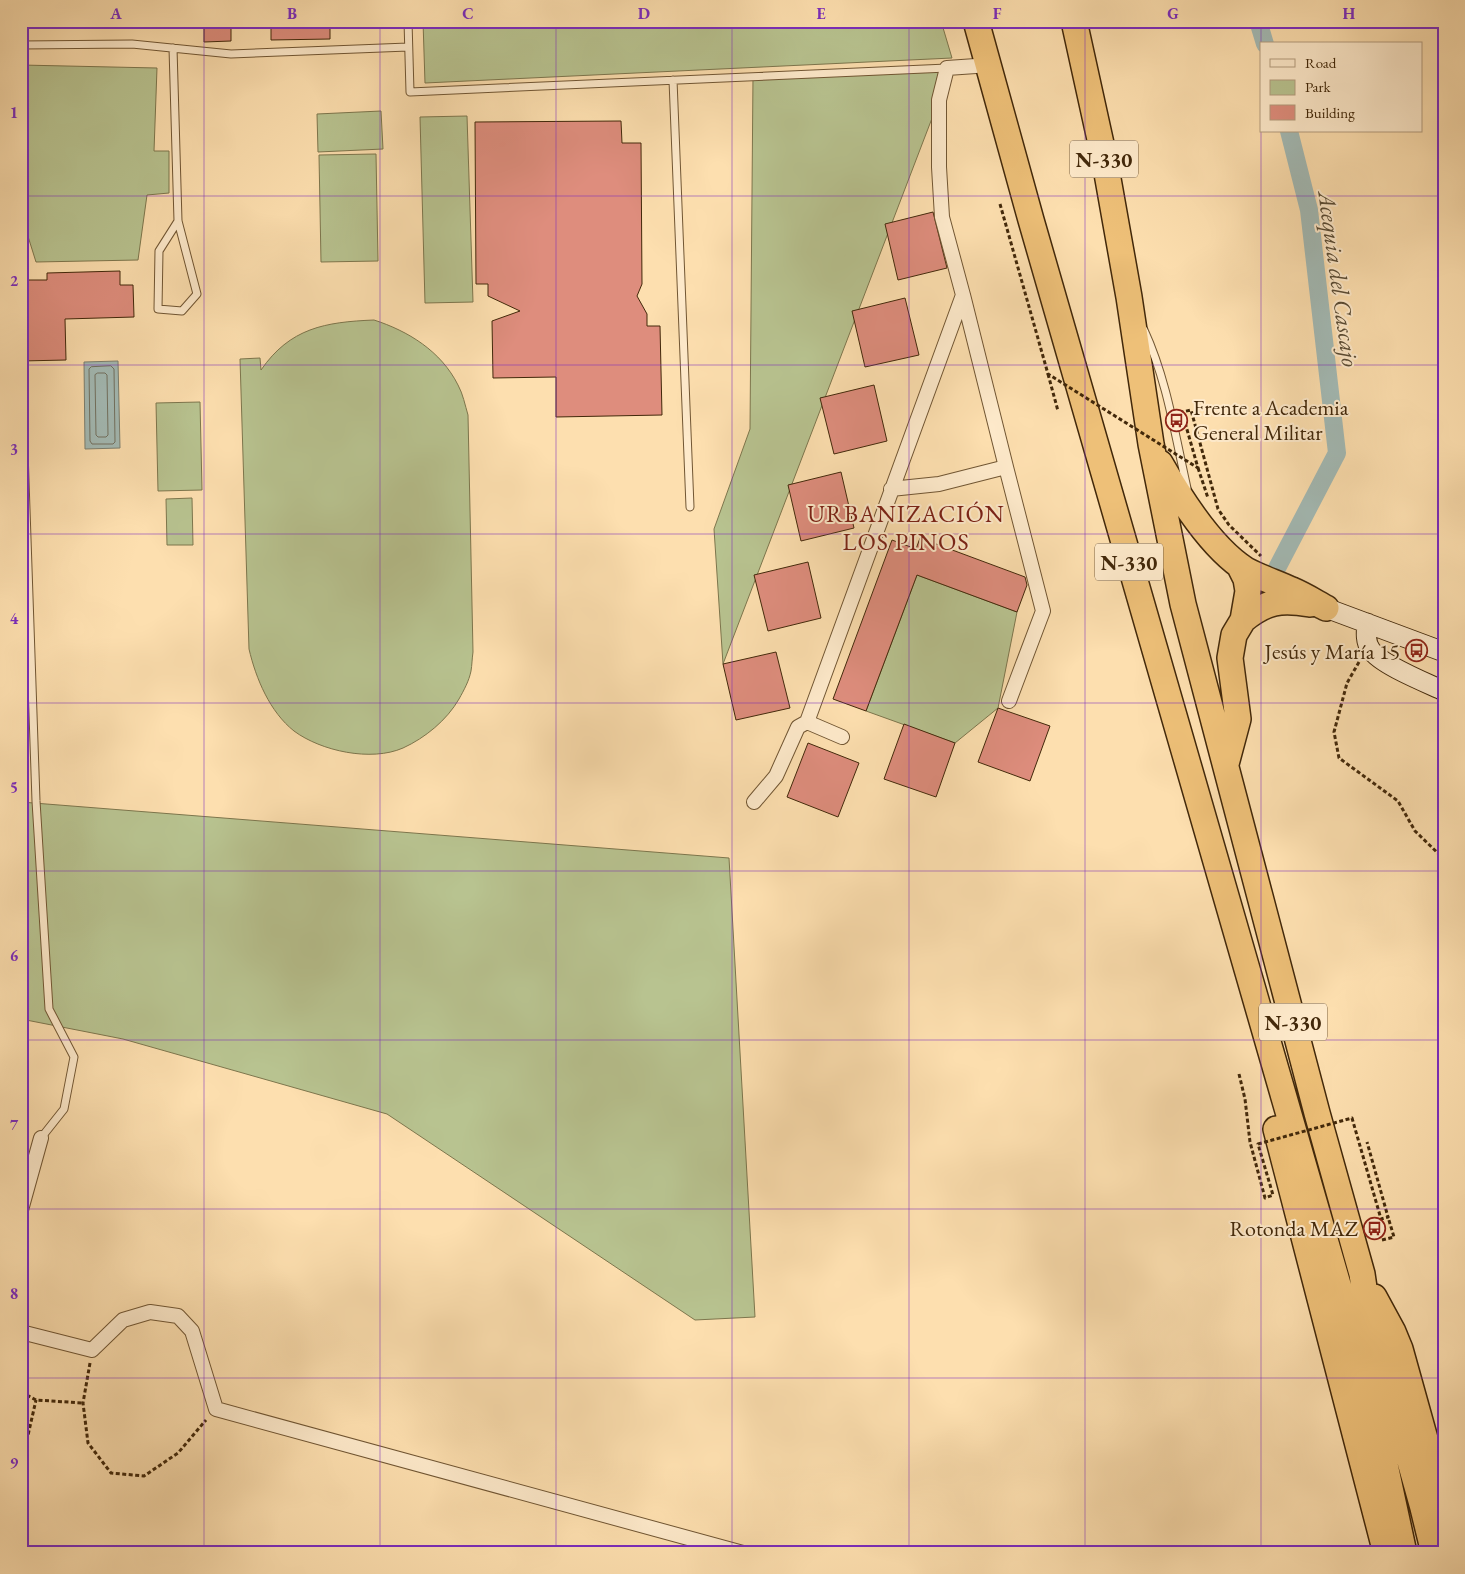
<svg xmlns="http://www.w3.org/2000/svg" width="1465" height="1574" viewBox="0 0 1465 1574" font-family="'EB Garamond',serif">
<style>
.green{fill:#b8c390;stroke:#7d764d}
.water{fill:#a3bab5;stroke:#7c8071}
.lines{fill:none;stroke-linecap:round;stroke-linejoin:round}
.shore{stroke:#727160;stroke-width:1}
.canal{stroke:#a3bab5;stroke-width:18}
.building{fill:#de8d7d;stroke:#42280a}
.lane-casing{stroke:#715633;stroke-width:9}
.street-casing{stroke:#715633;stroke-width:16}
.secondary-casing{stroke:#42280a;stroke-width:21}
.highway-casing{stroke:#42280a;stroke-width:28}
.path{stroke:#42280a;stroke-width:3;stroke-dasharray:4 2.5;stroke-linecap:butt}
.lane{stroke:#feeacb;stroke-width:7}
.street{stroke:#feeacb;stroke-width:14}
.secondary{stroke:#feeacb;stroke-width:19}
.highway{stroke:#eec078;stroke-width:25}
.path-bridge{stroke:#42280a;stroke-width:3;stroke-dasharray:4 2.5;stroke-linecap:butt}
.grid{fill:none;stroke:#7b2cbf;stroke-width:1;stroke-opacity:0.55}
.labels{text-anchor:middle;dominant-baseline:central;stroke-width:4;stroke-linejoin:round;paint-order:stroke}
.shield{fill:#feeacb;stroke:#7a6244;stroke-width:1}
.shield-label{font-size:21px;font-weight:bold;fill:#42280a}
.poi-label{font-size:22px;fill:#42280a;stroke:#feeacb;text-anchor:end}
.water-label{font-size:24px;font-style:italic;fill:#5a4c35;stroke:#feeacb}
.neighbourhood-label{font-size:24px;letter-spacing:1px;fill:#7a1f14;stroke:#feeacb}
.neatline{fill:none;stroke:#7b2cbf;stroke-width:2}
.grid-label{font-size:16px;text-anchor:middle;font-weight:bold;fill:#7b2cbf}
</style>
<rect width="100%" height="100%" fill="#fddfaf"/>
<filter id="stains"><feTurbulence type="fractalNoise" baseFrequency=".004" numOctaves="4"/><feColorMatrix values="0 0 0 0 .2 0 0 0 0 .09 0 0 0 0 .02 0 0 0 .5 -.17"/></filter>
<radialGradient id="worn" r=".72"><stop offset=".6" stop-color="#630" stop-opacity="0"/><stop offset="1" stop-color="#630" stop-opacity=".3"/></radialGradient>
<path class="green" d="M 423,21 L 941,21 L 952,58 L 425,83 Z
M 21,65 L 157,68 L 154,151 L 169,151 L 169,193 L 147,195 L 138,260 L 36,262 L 21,214 Z
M 947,68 L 939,100 L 723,664 L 714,529 L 750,429 L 753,76 Z
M 381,111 L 383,149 L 318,152 L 317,114 Z
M 467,116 L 473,302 L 425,303 L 420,117 Z
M 376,154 L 378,261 L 321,262 L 319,155 Z
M 374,320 C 408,331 441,351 458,385 C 463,394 465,405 468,415 L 473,652 C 472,659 472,665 471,671 C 469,681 464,690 459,699 C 447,720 425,738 403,748 C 371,762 321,751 294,731 C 270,712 256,679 249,649 L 240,359 L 260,358 L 261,370 C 290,328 325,322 374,320 Z
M 200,402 L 202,490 L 158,491 L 156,403 Z
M 192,498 L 193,545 L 167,545 L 166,499 Z
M 917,575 L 1017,612 L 998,708 L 955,743 L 866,711 Z
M 21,802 L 729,858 L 755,1317 L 695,1320 L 387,1114 L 123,1039 L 21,1019 Z"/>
<path class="water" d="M 118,361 L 120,448 L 85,449 L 84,362 Z"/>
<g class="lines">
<path class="shore" d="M 111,366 L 114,369 L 115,442 L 113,444 L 92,444 L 90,441 L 89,369 L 91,367 Z
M 98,373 L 105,373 L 107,375 L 108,435 L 106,437 L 98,437 L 96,435 L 95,375 Z"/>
<path class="canal" d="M 1258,21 L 1265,44
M 1276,570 L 1337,453 L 1309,210 L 1289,131"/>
</g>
<path class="building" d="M 204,21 L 231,21 L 231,41 L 204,42 Z
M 271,21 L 330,21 L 330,39 L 271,40 Z
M 621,121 L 622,143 L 641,143 L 642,284 L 637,296 L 647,314 L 647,326 L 660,326 L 662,415 L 556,417 L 556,377 L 493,378 L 492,321 L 520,311 L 488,296 L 488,284 L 476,284 L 475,122 Z
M 933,212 L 947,268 L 898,280 L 885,224 Z
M 120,271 L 120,285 L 133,285 L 134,317 L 65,319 L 66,360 L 21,361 L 21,280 L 47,280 L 47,273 Z
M 905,298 L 919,355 L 865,367 L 852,311 Z
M 874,385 L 887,441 L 834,454 L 820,398 Z
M 841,472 L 854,528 L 801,541 L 788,485 Z
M 920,538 L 1025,577 L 1027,585 L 1017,612 L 917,575 L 866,711 L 833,699 L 892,540 L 916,549 Z
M 808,562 L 821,618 L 768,631 L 754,575 Z
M 776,652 L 790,708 L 736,720 L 723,664 Z
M 998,708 L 1050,726 L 1030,781 L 978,762 Z
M 904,724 L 955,743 L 936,797 L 884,779 Z
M 808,743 L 859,763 L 838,817 L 787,797 Z"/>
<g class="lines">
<defs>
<path id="lane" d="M 408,21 L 410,92 L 947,68
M 21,45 L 132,44 L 231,54 L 408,47
M 173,48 L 178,221 L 197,294 L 182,311 L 158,309 L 159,251 L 178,221
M 673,80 L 690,507
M 1144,330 C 1167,380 1175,435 1187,488
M 21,446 L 24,451 L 36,801 L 49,1009 L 74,1057 L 64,1109 L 41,1138"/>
<path id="street" d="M 1006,467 L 1043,611 L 1009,701
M 891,489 L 939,484 L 1006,467 L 963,295
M 842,737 L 807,722 L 963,295 L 942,217 L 939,167 L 939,100 L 947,68 L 976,66
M 754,802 L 776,776 L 798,727 L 807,722
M 21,1210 L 41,1138
M 21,1332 L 92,1350 L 123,1320 L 150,1312 L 178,1316 L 192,1331 L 216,1409 L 743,1553"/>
<path id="secondary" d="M 1326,608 L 1444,652
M 1367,623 C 1366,632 1365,642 1371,650 C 1381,665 1427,683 1444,691"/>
<path id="highway" d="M 976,21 L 1031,220 L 1371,1399 L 1404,1553
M 1074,21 L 1105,162 L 1129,297 L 1151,444 L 1183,604 L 1317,1113 L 1362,1274 L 1367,1308 L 1423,1508 L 1434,1553
M 1160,463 C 1180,498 1211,548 1246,570 C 1261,578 1277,583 1292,590 C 1304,595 1315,602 1326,608
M 1243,620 C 1266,601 1281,599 1310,604
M 1226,764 L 1238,719 L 1230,658 L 1234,635 L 1243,620 L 1248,591 L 1246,579 L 1239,565
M 1276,1129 L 1386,1553
M 1374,1297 L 1393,1332 L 1400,1349 L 1444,1507"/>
</defs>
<use href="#lane" class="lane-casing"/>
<use href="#street" class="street-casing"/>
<use href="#secondary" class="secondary-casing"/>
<use href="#highway" class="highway-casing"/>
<path class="path" d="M 1048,374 L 1058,411
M 1198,468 L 1208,498
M 1359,662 L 1347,683 L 1334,732 L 1339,758 L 1398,801 L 1415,831 L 1444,859
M 1382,1240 L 1394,1237 L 1388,1217
M 90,1363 L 83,1403 L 88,1443 L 111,1473 L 144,1476 L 178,1453 L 206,1420
M 21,1392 L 36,1400 L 83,1403
M 21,1466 L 36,1400"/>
<use href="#lane" class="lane"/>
<use href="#street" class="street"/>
<use href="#secondary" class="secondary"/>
<use href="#highway" class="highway"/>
<path class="path-bridge" d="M 1000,204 L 1048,374 L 1198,468 L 1182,412 L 1191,410 L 1218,509 L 1229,525 L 1261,556
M 1239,1074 L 1245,1099 L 1250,1142 L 1265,1198 L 1273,1195 L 1258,1144 L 1352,1118 L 1381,1219 L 1388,1217 L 1367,1142"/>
</g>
<path class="grid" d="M 204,21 L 204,1553M 380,21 L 380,1553M 556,21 L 556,1553M 732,21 L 732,1553M 909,21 L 909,1553M 1085,21 L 1085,1553M 1261,21 L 1261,44M 1261,44 L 1261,131M 1261,131 L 1261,1553M 21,196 L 1444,196M 21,365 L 1444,365M 21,534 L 1444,534M 21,703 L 1444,703M 21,871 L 1444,871M 21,1040 L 1444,1040M 21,1209 L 1444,1209M 21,1378 L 1444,1378"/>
<defs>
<symbol id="bus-ring" viewBox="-11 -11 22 22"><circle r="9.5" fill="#feeacb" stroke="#8f2418" stroke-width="1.5"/><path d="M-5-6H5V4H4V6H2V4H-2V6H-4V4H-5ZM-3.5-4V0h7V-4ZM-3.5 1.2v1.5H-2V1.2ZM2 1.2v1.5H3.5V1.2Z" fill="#8f2418"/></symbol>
</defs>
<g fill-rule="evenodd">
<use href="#bus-ring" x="1164" y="408" width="25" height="25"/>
<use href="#bus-ring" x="1404" y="638" width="25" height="25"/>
<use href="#bus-ring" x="1362" y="1216" width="25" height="25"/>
</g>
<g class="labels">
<g class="shield">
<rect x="1070" y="140.5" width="68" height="37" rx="4"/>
<rect x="1095" y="543.5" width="68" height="37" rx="4"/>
<rect x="1259" y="1003.5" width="68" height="37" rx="4"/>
</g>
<g class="shield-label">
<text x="1104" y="159">N-330</text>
<text x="1129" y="562">N-330</text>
<text x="1293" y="1022">N-330</text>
</g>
<g class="poi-label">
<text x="1193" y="407" text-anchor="start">Frente a Academia<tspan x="1193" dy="25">General Militar</tspan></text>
<text x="1400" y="651">Jesús y María 15</text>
<text x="1358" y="1228">Rotonda MAZ</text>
</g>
<g class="water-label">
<text transform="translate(1339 279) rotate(82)">Acequia del Cascajo</text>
</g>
<g class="neighbourhood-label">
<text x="906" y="513">URBANIZACIÓN<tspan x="906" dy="28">LOS PINOS</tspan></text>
</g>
</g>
<rect width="1465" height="1574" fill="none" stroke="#fddfaf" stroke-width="55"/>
<rect x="1260" y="42" width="162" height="90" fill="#feeacb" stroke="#b39c7e"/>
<rect x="1270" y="59" width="25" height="8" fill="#feeacb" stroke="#b39c7e"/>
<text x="1305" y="68" font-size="15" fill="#42280a">Road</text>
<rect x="1270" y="80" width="25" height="15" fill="#b8c390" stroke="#b39c7e"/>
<text x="1305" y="92" font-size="15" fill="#42280a">Park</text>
<rect x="1270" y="105" width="25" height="15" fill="#de8d7d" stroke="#b39c7e"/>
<text x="1305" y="118" font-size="15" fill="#42280a">Building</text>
<rect x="28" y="28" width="1410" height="1518" class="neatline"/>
<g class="grid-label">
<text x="116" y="19">A</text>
<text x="292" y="19">B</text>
<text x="468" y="19">C</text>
<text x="644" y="19">D</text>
<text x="821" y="19">E</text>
<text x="997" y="19">F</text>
<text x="1173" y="19">G</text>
<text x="1349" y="19">H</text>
<text x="14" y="118">1</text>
<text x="14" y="286">2</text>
<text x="14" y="455">3</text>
<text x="14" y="624">4</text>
<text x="14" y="793">5</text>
<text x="14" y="961">6</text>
<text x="14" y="1130">7</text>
<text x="14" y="1299">8</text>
<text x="14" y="1468">9</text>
</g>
<rect width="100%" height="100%" filter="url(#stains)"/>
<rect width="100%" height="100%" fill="url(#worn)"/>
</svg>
